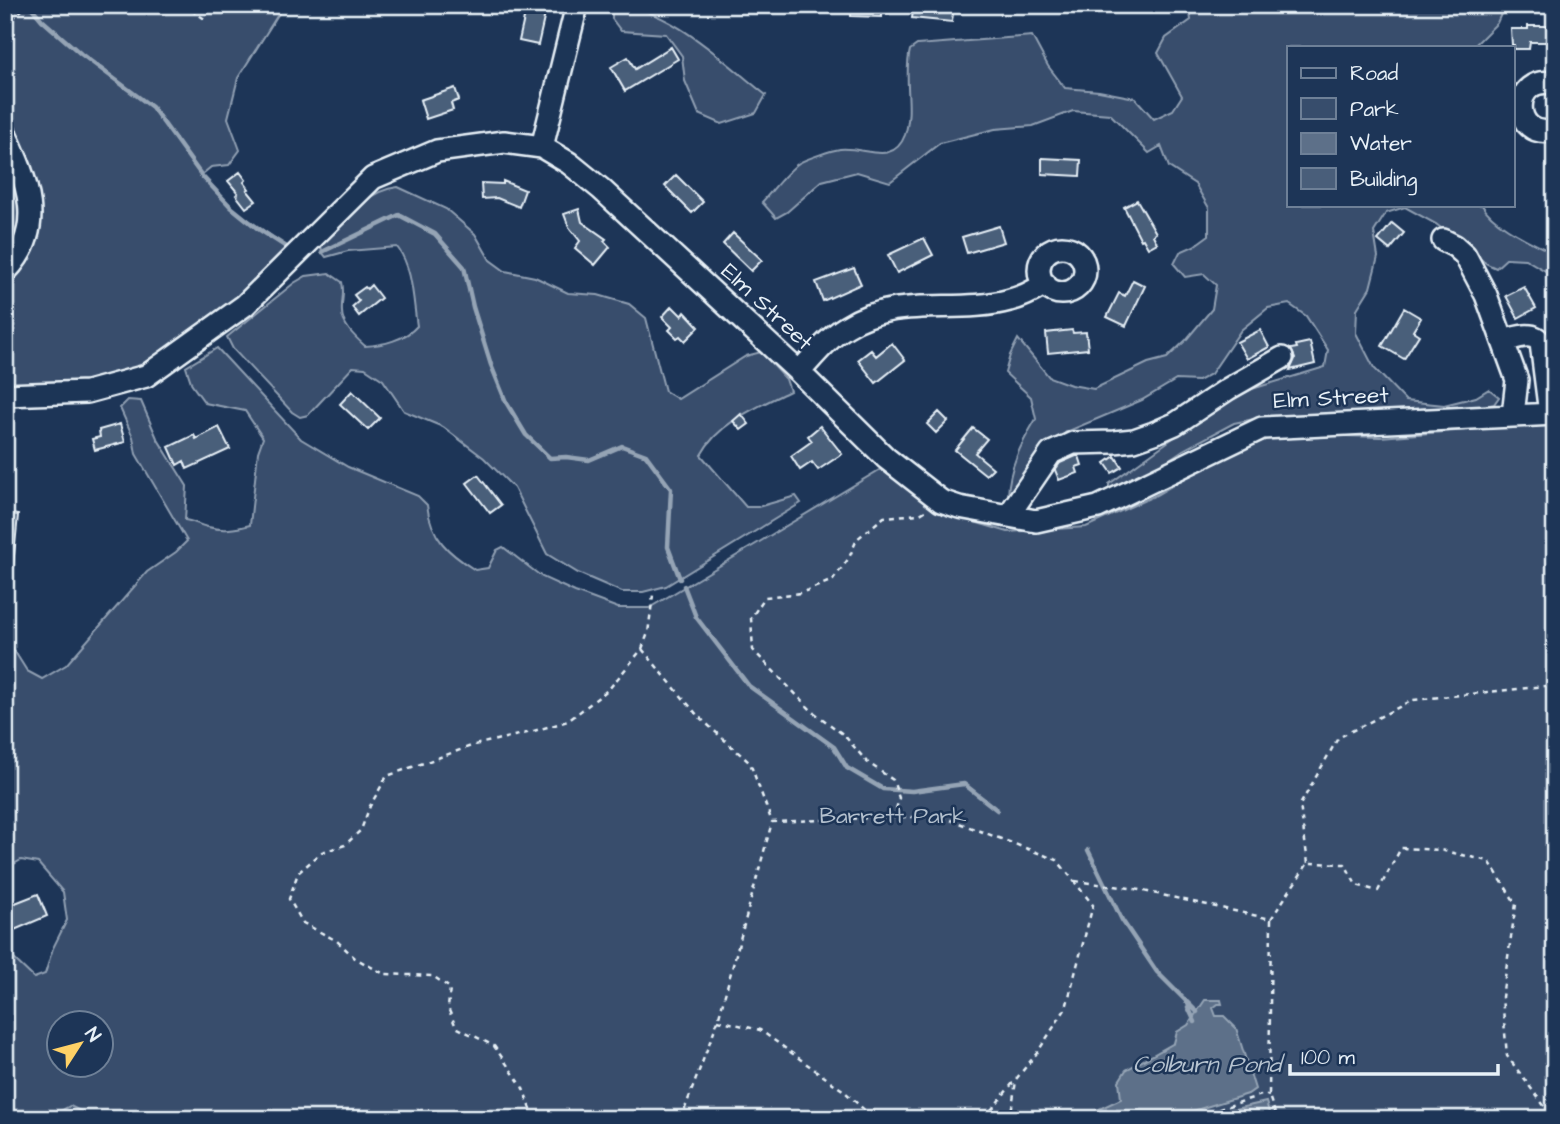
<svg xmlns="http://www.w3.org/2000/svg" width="1560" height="1124" viewBox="0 0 1560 1124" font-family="'Architects Daughter',sans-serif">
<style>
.green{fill:#374d6c;stroke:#909fb2;stroke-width:2;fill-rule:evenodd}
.water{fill:#5d7089;stroke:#95a4b5;stroke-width:2}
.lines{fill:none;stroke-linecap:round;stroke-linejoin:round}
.stream{stroke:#95a4b5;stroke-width:4.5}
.building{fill:#495e7a;stroke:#e8f1f8;stroke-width:2}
.minor-casing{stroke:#e8f1f8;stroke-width:26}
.path{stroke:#e8f1f8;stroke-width:2.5;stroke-dasharray:5 5;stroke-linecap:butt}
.minor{stroke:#1d3557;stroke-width:21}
.labels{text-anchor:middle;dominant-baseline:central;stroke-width:5;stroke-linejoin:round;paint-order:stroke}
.street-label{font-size:23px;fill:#e8f1f8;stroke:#1d3557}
.park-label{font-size:23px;fill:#b3c0ce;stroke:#1d3557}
.water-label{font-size:24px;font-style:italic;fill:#b7c4d1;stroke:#1d3557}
</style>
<rect width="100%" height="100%" fill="#1d3557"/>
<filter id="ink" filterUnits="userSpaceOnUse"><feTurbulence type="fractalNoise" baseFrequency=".0143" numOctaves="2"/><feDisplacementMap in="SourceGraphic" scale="14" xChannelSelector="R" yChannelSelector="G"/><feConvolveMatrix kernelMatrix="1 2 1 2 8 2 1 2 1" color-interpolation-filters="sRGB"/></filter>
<g filter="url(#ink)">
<path class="green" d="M 5,5 L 284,5 L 238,78 L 228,118 L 240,150 L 229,165 L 211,167 L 200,176 L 231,207 L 288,248 L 277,266 L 151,366 L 80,385 L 5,383 L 5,278 L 27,257 L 11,130 L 5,120 Z
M 612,5 C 668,5 724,62 766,95 L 756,113 L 722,124 L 699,114 L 685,81 L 682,56 L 666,34 L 621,31 L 612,19 Z
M 1189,5 L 1505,5 L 1497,23 L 1473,47 L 1289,47 L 1289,205 L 1482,205 C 1494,226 1532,242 1553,253 L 1555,268 L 1549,273 L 1525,259 L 1507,258 L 1496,268 L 1487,264 L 1436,224 L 1405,207 L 1386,213 L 1374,232 L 1378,257 L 1370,288 L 1357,309 L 1356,333 L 1374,368 L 1406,401 L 1444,405 L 1476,397 L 1489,389 L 1499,397 L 1494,404 L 1469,410 L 1269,416 L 1234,423 L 1183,450 L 1143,477 L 1109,492 L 1109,484 L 1215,408 L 1252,389 L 1325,367 L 1328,350 L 1306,316 L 1289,304 L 1268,308 L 1241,330 L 1211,374 L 1198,381 L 1176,380 L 1142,400 L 1066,432 L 1042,455 L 1020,491 L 1008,496 C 1009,467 1021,444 1036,419 L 1031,397 L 1005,373 L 1010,355 L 1018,339 L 1049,377 L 1071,385 L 1094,389 L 1148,363 L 1167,358 L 1186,340 L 1212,309 L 1216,285 L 1204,274 L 1185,277 L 1174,264 L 1180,252 L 1194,246 L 1209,235 L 1209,208 L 1195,184 L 1169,167 L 1161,146 L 1149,153 L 1110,114 L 1073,111 L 1033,126 L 995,129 L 940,143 L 890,182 L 857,172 L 822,181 L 787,212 L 776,218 L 762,202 C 773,190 786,172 799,163 C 806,159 832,150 840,149 C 864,146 893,167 905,135 C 914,107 903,78 910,50 L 917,45 L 1032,36 L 1048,66 L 1065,88 L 1099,91 L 1135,98 L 1154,119 L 1173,110 L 1182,96 L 1158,53 L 1166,38 L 1191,20 Z
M 5,148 L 24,196 L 24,223 L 5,264 Z
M 398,187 L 446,209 L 475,234 L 490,260 L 505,271 L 535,277 L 568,293 L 598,295 L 629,304 L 646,318 L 665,391 L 678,399 L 746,356 L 761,352 L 786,379 L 790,391 C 757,407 719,422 701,455 L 746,507 L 758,507 L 796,496 L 801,503 L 666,586 L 643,592 L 622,592 L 578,573 L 547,554 L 514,488 L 484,458 L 443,427 L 404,411 L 383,380 L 365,368 L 353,367 L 308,415 L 300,417 L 292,412 L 233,349 L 227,337 L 294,283 L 306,276 L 329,273 L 342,282 C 345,296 341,299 342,312 C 342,325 355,337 365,346 C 382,345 405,340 417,326 C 413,301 413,267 397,247 L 348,251 L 326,257 L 322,252 L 321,244 C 342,221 366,190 398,187 Z
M 217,348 L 301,439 L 348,467 L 418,496 L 427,505 C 431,538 448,553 475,570 L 488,568 L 497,550 L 503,547 L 542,577 L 575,592 L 618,608 L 649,608 L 881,469 L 934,510 L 1008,532 L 1086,527 L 1156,495 L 1216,460 L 1279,434 L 1380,437 L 1555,423 L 1555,1119 L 96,1119 L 70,1106 L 46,1119 L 14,1119 L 5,1103 L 5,956 L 13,958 L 34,978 L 45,974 L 53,948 L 67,920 L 63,892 L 38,863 L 21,860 L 5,869 L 5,636 L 27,671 L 42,679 L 66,665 L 147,572 L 176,552 L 187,541 L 136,454 L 133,437 L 120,408 L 128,400 L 141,401 L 157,438 L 187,486 L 185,520 C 194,521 200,526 208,527 C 223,531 235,529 250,525 L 258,452 L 263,438 L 245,411 L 205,403 L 192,385 L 186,367 ZM 60,1023 L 102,1023 L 102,1064 L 60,1064 Z"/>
<path class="water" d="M 1205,1000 L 1221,1000 L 1222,1004 L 1218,1004 L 1213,1008 L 1216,1016 L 1224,1016 L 1236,1028 L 1255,1089 L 1248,1094 L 1167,1119 L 1101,1119 L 1097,1110 L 1121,1099 L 1119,1081 L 1126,1070 L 1174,1043 L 1177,1032 L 1188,1025 Z
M 1266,1102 L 1271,1119 L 1203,1119 L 1226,1111 Z"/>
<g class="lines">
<path class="stream" d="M 32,8 L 42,20 L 81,54 L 152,107 L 202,176 L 231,207 L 257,228 L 288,248
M 322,252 L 399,215 L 435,234 L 464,267 L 473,307 L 491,365 L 506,402 L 526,435 L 550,458 L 566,457 L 589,460 L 622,446 L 646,455 L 671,489 L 668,547 L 680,579
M 684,586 L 696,617 L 749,686 L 834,747 L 847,768 L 883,789 L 912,791 L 964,784 L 997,810
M 1088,850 L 1122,920 L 1157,972 L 1197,1012
M 1188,1007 L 1195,1022"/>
</g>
<path class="building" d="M 527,5 L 547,5 L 538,45 L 519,41 Z
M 851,5 L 882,5 L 882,17 L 851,16 Z
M 914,5 L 954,5 L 952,22 L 912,18 Z
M 1528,26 L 1549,26 L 1549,42 L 1530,42 L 1529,49 L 1514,49 L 1514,45 L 1512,45 L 1511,29 L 1528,29 Z
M 671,47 L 678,59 L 625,91 L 611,67 L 628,57 L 635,69 Z
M 455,88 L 459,100 L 451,103 L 453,110 L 426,119 L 420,100 Z
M 1042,158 L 1081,160 L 1080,176 L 1042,174 Z
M 240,172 L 246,180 L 244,182 L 249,189 L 247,190 L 256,201 L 246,208 L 236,195 L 238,193 L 228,181 Z
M 676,175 L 703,202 L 692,213 L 665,186 Z
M 503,181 L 525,190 L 519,207 L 497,198 L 482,199 L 481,183 L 503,184 Z
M 1137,200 L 1156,233 L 1153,235 L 1157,243 L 1148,248 L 1143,239 L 1141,240 L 1124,207 Z
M 579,209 L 582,222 L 606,239 L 604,241 L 610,247 L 595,265 L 575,248 L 580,241 L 569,227 L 564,214 Z
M 1392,223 L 1404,233 L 1390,250 L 1378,240 Z
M 999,226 L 1004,242 L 967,253 L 962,237 Z
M 733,233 L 762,260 L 751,271 L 723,244 Z
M 924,238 L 933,255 L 897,273 L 888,255 Z
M 854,268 L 861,284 L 823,301 L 816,282 Z
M 1133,280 L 1145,286 L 1126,326 L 1107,317 L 1119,293 L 1125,296 Z
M 371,285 L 381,298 L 359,316 L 352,307 L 359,301 L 354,295 L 365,287 L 367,289 Z
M 1524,287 L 1536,308 L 1518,318 L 1506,296 Z
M 672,306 L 682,316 L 685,312 L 699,327 L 685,341 L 680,336 L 677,338 L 669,330 L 672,327 L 662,317 Z
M 1404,308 L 1421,318 L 1413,331 L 1419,335 L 1404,359 L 1382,346 Z
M 1072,330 L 1073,333 L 1086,332 L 1088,349 L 1048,353 L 1046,333 Z
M 1260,330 L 1269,347 L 1247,359 L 1237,342 Z
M 1310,342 L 1315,364 L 1290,370 L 1295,359 L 1291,349 L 1297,348 L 1296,345 Z
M 892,343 L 905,360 L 876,383 L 858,360 L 871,350 L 876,356 Z
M 352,391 L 380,418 L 368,430 L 340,404 Z
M 939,412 L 948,421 L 936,433 L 927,424 Z
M 741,414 L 749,424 L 741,430 L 733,421 Z
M 120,424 L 125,442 L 95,450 L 92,439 L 100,437 L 99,430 Z
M 820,426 L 842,454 L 818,470 L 812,462 L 800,470 L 791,456 L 812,441 L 808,436 Z
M 219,427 L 230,449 L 187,469 L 184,461 L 177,465 L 169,447 L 194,435 L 196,439 Z
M 973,428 L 987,439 L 975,453 L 993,468 L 986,475 L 955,450 Z
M 1076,456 L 1079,456 L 1082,465 L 1076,467 L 1078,473 L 1059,480 L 1055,470 L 1060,463 Z
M 1115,456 L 1122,467 L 1112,473 L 1105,463 Z
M 478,475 L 501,505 L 490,513 L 467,483 Z
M 5,513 L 18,515 L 13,566 L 5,566 Z
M 38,894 L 47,916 L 5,934 L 5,907 Z"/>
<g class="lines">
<defs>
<path id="minor" d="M 1555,84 C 1510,72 1510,142 1555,130
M 5,133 C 27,181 48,228 5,272
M 542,147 L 577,5
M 1443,240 L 1455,246 L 1465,255 L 1486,295 L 1517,380 L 1513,415
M1039 270a23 23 0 1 1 46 0a23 23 0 1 1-46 0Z
M 1503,341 C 1516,338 1533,330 1541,343 L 1550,414
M 799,372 C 813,357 828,338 846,327 C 898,294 956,315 1010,300 C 1023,297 1034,291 1045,284
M 5,395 L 87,392 L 146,376 L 245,305 L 373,178 L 437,151 L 504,142 L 542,147 L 569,163 L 601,189 L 799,372 L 886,458 L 941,501 L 959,507 L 1036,521 L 1098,507 L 1262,428 L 1555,414
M 1008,516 L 1051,453 L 1073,443 L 1114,442 L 1134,440 L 1154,433 L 1175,424 L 1228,389 L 1282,358"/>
</defs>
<use href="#minor" class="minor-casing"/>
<path class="path" d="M 183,5 L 208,21
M 5,26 L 27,5
M 925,511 L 920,514 L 884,517 L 857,539 L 849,558 L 833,580 L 801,593 L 765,597 L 751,618 L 753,650 L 812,711 L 844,735 L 867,762 L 893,780 L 899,798 L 894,817 L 943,817 L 1057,860 L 1093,905 L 1066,1008 L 1037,1053 L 984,1119
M 642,649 L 698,716 L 750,763 L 772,822
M 1308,863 L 1300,805 L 1338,738 L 1413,700 L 1555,685
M 1075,881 L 1130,888 L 1271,919
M 1271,919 L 1308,863 L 1345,864 L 1356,885 L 1378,891 L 1401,848 L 1440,850 L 1489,861 L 1516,904 L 1502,997 L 1507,1056 L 1554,1119
M 1271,919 L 1269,1096 L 1277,1119
M 718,1020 L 760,1030 L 844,1091 L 874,1119
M 535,1119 L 522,1086 L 494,1046 L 456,1027 L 448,1008 L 450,988 L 433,976 L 384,974 L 355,958 L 337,941 L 303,923 L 289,899 L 298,873 L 322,852 L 345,845 L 361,830 L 370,806 L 387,776 L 474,745 L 527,733 L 568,721 L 609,689 L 642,649 L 648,633 L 653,595
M 681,1119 L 718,1020 L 772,822 L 894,817
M 1010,1119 L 1016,1081
M 1190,1119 L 1264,1094 L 1269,1096"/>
<use href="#minor" class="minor"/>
</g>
</g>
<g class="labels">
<g class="street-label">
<text transform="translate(767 307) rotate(43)">Elm Street</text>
<text transform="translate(1331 398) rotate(-3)">Elm Street</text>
</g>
<g class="park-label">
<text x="893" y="816">Barrett Park</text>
</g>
<g class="water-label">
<text x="1207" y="1065">Colburn Pond</text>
</g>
</g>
<rect width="1560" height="1124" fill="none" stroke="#1d3557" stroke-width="28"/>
<rect x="14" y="14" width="1532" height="1096" fill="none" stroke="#e8f1f8" stroke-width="2.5" filter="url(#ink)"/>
<rect x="1287" y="46" width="228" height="161" fill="#1d3557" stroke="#6e8097" stroke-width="2"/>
<rect x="1301" y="68" width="35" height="10" fill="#1d3557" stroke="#6e8097" stroke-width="2"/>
<text x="1350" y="80" font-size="21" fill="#e8f1f8">Road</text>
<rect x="1301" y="98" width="35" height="21" fill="#374d6c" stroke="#6e8097" stroke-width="2"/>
<text x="1350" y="116" font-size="21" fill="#e8f1f8">Park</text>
<rect x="1301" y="133" width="35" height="21" fill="#5d7089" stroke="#6e8097" stroke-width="2"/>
<text x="1350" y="150" font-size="21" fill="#e8f1f8">Water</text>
<rect x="1301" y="168" width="35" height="21" fill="#495e7a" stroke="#6e8097" stroke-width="2"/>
<text x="1350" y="186" font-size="21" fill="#e8f1f8">Building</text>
<g transform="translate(80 1044) rotate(54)"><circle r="33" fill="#1d3557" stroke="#6e8097" stroke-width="2"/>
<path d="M0-5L12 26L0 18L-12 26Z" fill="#ffd166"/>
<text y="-10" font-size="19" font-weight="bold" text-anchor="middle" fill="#e8f1f8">N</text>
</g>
<path d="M1290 1064v10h208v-10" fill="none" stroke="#e8f1f8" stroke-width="3.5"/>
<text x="1301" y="1064" font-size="21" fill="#e8f1f8" stroke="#1d3557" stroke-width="5" paint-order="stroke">100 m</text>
</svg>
